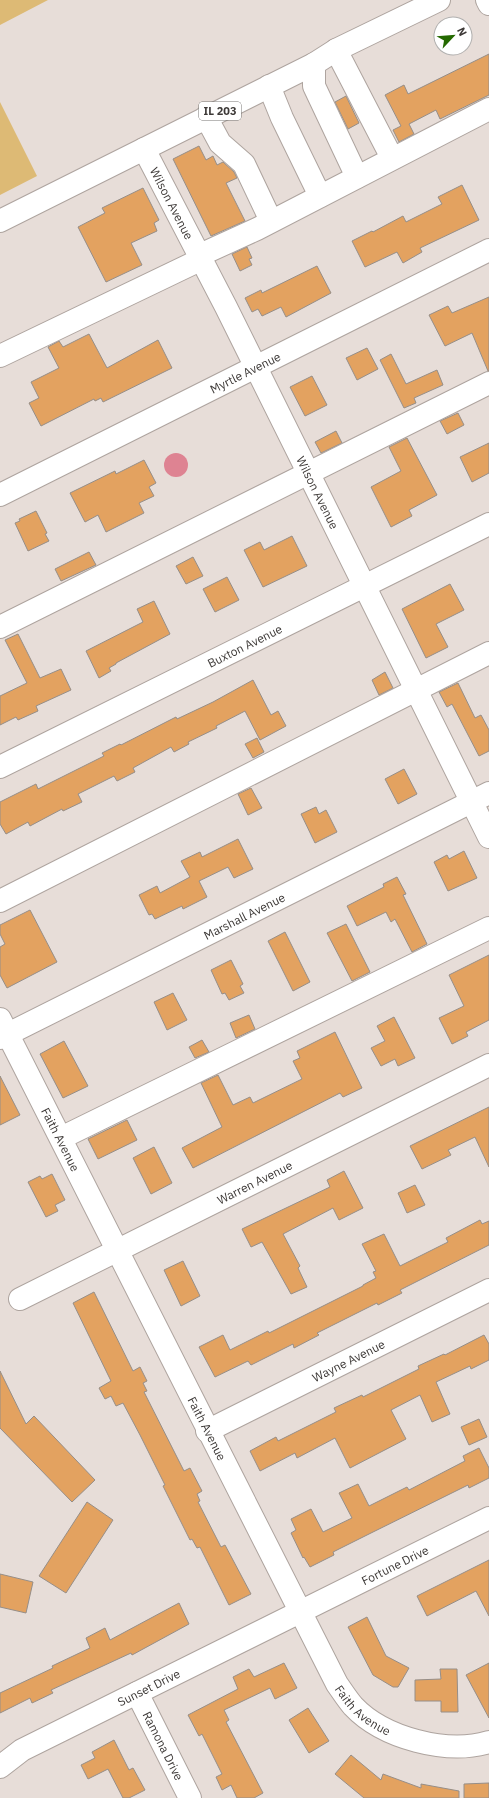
<svg xmlns="http://www.w3.org/2000/svg" width="489" height="1798" viewBox="0 0 489 1798" font-family="'IBM Plex Sans',sans-serif">
<style>
.green{fill:#ddba75}
.water{fill:#de8392}
.building{fill:#e3a260;stroke:#968e88}
.lines{fill:none;stroke-linecap:round;stroke-linejoin:round}
.minor-casing{stroke:#aea49f;stroke-width:24}
.major-casing{stroke:#aea49f;stroke-width:24}
.minor{stroke:#fff;stroke-width:22}
.major{stroke:#fff;stroke-width:22}
.labels{text-anchor:middle;dominant-baseline:central;stroke-width:4;stroke-linejoin:round;paint-order:stroke}
.shield{fill:#fff;stroke:#777473;stroke-width:1}
.shield-label{font-size:11px;font-weight:bold;fill:#3d3937}
.street-label{font-size:12px;fill:#3d3937;stroke:#fff}
</style>
<rect width="100%" height="100%" fill="#e7ddd8"/>
<path class="green" d="M 0,0 L 48,0 L 0,25 Z
M 0,102 L 37,176 L 0,195 Z"/>
<path class="water" d="M164 465a12 12 0 1 1 24 0a12 12 0 1 1-24 0Z"/>
<path class="building" d="M 489,54 L 489,95 L 440,119 L 436,110 L 409,124 L 414,134 L 399,142 L 393,130 L 401,126 L 385,95 L 404,85 L 408,94 Z
M 346,96 L 359,123 L 348,129 L 335,102 Z
M 199,146 L 206,160 L 213,156 L 217,165 L 223,162 L 234,172 L 237,178 L 226,183 L 245,221 L 211,236 L 173,159 Z
M 462,185 L 479,220 L 420,248 L 422,252 L 403,263 L 397,252 L 365,267 L 352,241 L 372,231 L 373,232 L 403,216 L 406,222 L 442,204 L 438,197 Z
M 143,188 L 159,220 L 154,223 L 157,231 L 131,243 L 142,265 L 106,282 L 78,227 L 105,213 L 102,208 Z
M 247,247 L 252,258 L 249,259 L 252,265 L 240,271 L 232,254 Z
M 317,266 L 331,293 L 286,317 L 281,307 L 262,316 L 258,309 L 252,312 L 245,298 L 261,290 L 262,293 Z
M 489,297 L 489,371 L 488,371 L 472,333 L 445,346 L 429,315 L 448,306 L 452,313 Z
M 89,334 L 107,368 L 158,340 L 172,368 L 103,402 L 101,398 L 95,401 L 94,399 L 41,426 L 29,403 L 39,398 L 31,382 L 59,368 L 48,347 L 59,341 L 63,347 Z
M 367,348 L 378,369 L 357,380 L 346,358 Z
M 391,354 L 406,384 L 437,370 L 443,385 L 414,398 L 416,403 L 404,408 L 380,360 Z
M 312,376 L 327,405 L 305,416 L 290,387 Z
M 458,413 L 464,425 L 447,434 L 440,421 Z
M 336,431 L 342,443 L 321,453 L 315,442 Z
M 407,438 L 437,495 L 409,510 L 412,516 L 391,527 L 371,487 L 401,471 L 389,447 Z
M 489,443 L 489,473 L 472,482 L 460,457 Z
M 144,460 L 156,483 L 149,487 L 154,496 L 139,503 L 144,513 L 106,532 L 98,515 L 85,522 L 70,493 L 115,471 L 116,474 Z
M 36,511 L 47,533 L 45,534 L 49,541 L 28,551 L 15,523 L 20,521 L 19,519 Z
M 292,536 L 307,566 L 263,587 L 244,550 L 260,542 L 264,550 Z
M 89,552 L 96,565 L 61,581 L 55,569 Z
M 193,557 L 203,576 L 186,584 L 176,566 Z
M 227,577 L 239,600 L 215,612 L 203,589 Z
M 450,584 L 464,610 L 436,624 L 448,647 L 426,658 L 402,609 Z
M 154,601 L 170,634 L 116,663 L 116,664 L 109,668 L 111,671 L 99,678 L 86,651 L 143,622 L 137,609 Z
M 18,634 L 40,678 L 61,669 L 71,690 L 36,706 L 38,711 L 18,720 L 16,717 L 0,725 L 0,696 L 27,683 L 5,640 Z
M 385,672 L 393,688 L 379,695 L 372,680 Z
M 253,680 L 271,715 L 278,711 L 286,726 L 260,740 L 245,711 L 216,726 L 217,728 L 188,742 L 189,744 L 174,752 L 171,747 L 133,768 L 135,772 L 117,781 L 114,776 L 78,794 L 82,802 L 63,811 L 62,809 L 30,826 L 28,822 L 6,834 L 0,824 L 0,802 L 36,784 L 38,789 L 104,756 L 102,753 L 120,744 L 121,745 L 176,717 L 177,719 L 213,702 Z
M 458,683 L 475,718 L 481,715 L 489,730 L 489,751 L 479,756 L 452,704 L 447,707 L 439,692 Z
M 257,738 L 264,752 L 253,758 L 245,744 Z
M 404,769 L 417,794 L 398,804 L 385,779 Z
M 251,788 L 262,808 L 248,815 L 238,794 Z
M 316,807 L 319,814 L 326,810 L 337,832 L 315,843 L 301,814 Z
M 238,839 L 253,869 L 234,878 L 228,867 L 199,881 L 207,897 L 183,909 L 182,906 L 155,919 L 152,914 L 149,915 L 139,895 L 157,886 L 160,893 L 190,877 L 181,861 L 200,852 L 202,857 Z
M 464,851 L 477,878 L 448,891 L 434,862 L 447,855 L 449,859 Z
M 397,877 L 406,894 L 403,895 L 427,944 L 412,952 L 395,919 L 391,922 L 386,912 L 357,926 L 347,906 L 384,887 L 383,884 Z
M 30,910 L 57,962 L 7,988 L 0,975 L 0,947 L 5,944 L 0,934 L 0,925 Z
M 346,924 L 370,972 L 352,981 L 327,933 Z
M 285,932 L 310,982 L 293,991 L 268,941 Z
M 489,955 L 489,1020 L 466,1032 L 468,1036 L 452,1044 L 439,1018 L 464,1006 L 449,975 Z
M 231,960 L 243,984 L 240,986 L 244,993 L 229,1000 L 225,993 L 222,994 L 211,970 Z
M 173,993 L 187,1020 L 167,1030 L 154,1002 Z
M 249,1015 L 255,1029 L 236,1038 L 230,1023 Z
M 394,1017 L 415,1058 L 398,1066 L 395,1059 L 381,1066 L 371,1048 L 385,1041 L 377,1026 Z
M 335,1032 L 362,1088 L 343,1097 L 340,1093 L 193,1168 L 182,1148 L 222,1127 L 201,1083 L 218,1075 L 233,1105 L 250,1097 L 253,1103 L 302,1079 L 293,1061 L 300,1058 L 297,1051 Z
M 202,1040 L 209,1052 L 195,1058 L 189,1047 Z
M 64,1041 L 88,1086 L 63,1098 L 40,1054 Z
M 0,1076 L 20,1115 L 0,1125 Z
M 489,1107 L 489,1167 L 475,1137 L 448,1150 L 451,1155 L 422,1169 L 410,1146 Z
M 127,1120 L 137,1140 L 98,1159 L 88,1139 Z
M 154,1147 L 172,1183 L 151,1194 L 133,1158 Z
M 344,1171 L 363,1208 L 339,1220 L 333,1208 L 283,1234 L 300,1266 L 298,1268 L 307,1287 L 291,1294 L 262,1242 L 251,1247 L 242,1229 L 330,1187 L 327,1180 Z
M 52,1174 L 65,1200 L 55,1205 L 58,1211 L 46,1217 L 28,1182 L 40,1176 L 42,1179 Z
M 415,1185 L 425,1205 L 407,1213 L 398,1193 Z
M 480,1220 L 482,1224 L 489,1221 L 489,1245 L 400,1290 L 402,1293 L 378,1305 L 377,1303 L 317,1333 L 319,1335 L 294,1348 L 293,1344 L 251,1365 L 248,1361 L 215,1377 L 199,1347 L 223,1335 L 230,1350 L 268,1331 L 269,1333 L 363,1286 L 363,1285 L 376,1278 L 373,1272 L 376,1271 L 362,1244 L 384,1234 L 400,1266 L 448,1242 L 446,1238 Z
M 183,1261 L 200,1296 L 181,1306 L 164,1270 Z
M 94,1292 L 133,1371 L 140,1367 L 147,1381 L 143,1383 L 147,1391 L 144,1392 L 184,1471 L 190,1468 L 202,1491 L 197,1494 L 200,1501 L 198,1502 L 221,1547 L 225,1545 L 251,1594 L 229,1605 L 200,1547 L 197,1548 L 192,1539 L 190,1540 L 163,1486 L 165,1485 L 140,1435 L 123,1403 L 116,1406 L 111,1396 L 105,1399 L 99,1388 L 111,1381 L 73,1303 Z
M 484,1335 L 489,1344 L 489,1360 L 471,1369 L 470,1366 L 436,1382 L 450,1414 L 432,1422 L 420,1395 L 391,1410 L 406,1439 L 350,1468 L 335,1438 L 297,1458 L 295,1453 L 260,1471 L 250,1451 L 276,1437 L 278,1441 L 336,1412 L 334,1408 L 362,1395 L 363,1397 L 419,1369 L 418,1366 L 444,1354 L 445,1355 Z
M 0,1371 L 26,1424 L 34,1416 L 95,1480 L 72,1502 L 0,1428 Z
M 479,1419 L 487,1437 L 469,1445 L 461,1427 Z
M 479,1448 L 489,1468 L 489,1478 L 469,1488 L 468,1485 L 369,1534 L 333,1552 L 334,1555 L 310,1567 L 304,1557 L 303,1558 L 291,1533 L 296,1530 L 291,1519 L 311,1509 L 323,1532 L 352,1518 L 339,1493 L 358,1484 L 369,1506 L 407,1487 L 409,1490 L 465,1461 L 463,1456 Z
M 87,1502 L 113,1520 L 66,1593 L 39,1576 Z
M 489,1560 L 489,1616 L 476,1591 L 427,1616 L 417,1596 Z
M 0,1574 L 33,1582 L 26,1613 L 0,1607 Z
M 179,1603 L 189,1624 L 132,1655 L 131,1653 L 51,1690 L 53,1693 L 32,1703 L 30,1698 L 0,1713 L 0,1693 L 53,1668 L 52,1666 L 90,1648 L 86,1638 L 105,1628 L 110,1640 Z
M 367,1617 L 386,1656 L 409,1668 L 398,1687 L 393,1687 L 373,1675 L 348,1627 Z
M 284,1663 L 297,1688 L 275,1699 L 270,1688 L 224,1710 L 229,1720 L 226,1722 L 263,1793 L 254,1798 L 237,1798 L 231,1785 L 222,1790 L 216,1777 L 222,1774 L 202,1734 L 199,1736 L 188,1715 L 238,1689 L 233,1677 L 249,1669 L 254,1677 Z
M 489,1663 L 489,1718 L 466,1675 Z
M 440,1669 L 457,1669 L 458,1712 L 441,1712 L 441,1701 L 415,1701 L 415,1680 L 441,1679 Z
M 308,1708 L 329,1741 L 309,1753 L 289,1720 Z
M 114,1740 L 129,1770 L 133,1768 L 145,1790 L 129,1798 L 123,1798 L 108,1769 L 88,1779 L 81,1765 L 95,1758 L 92,1752 Z
M 351,1755 L 381,1780 L 383,1774 L 421,1788 L 421,1784 L 459,1791 L 459,1798 L 364,1798 L 335,1774 Z
M 489,1783 L 489,1798 L 464,1798 L 464,1784 Z"/>
<g class="lines">
<defs>
<g id="minor">
<path d="M 487,0 L 489,4"/>
<path d="M 336,50 L 392,158"/>
<path d="M 314,64 L 314,86 L 357,177"/>
<path d="M 269,86 L 282,118 L 320,196"/>
<path d="M 206,117 L 220,143 L 244,164 L 271,221"/>
<path id="s1" d="M 144,149 L 226,307 L 489,837"/>
<path d="M 200,255 L 257,229 L 489,109"/>
<path d="M 0,356 L 202,259"/>
<path id="s2" d="M 0,495 L 489,250"/>
<path d="M 0,627 L 489,383"/>
<path id="s3" d="M 0,767 L 489,524"/>
<path d="M 0,901 L 489,653"/>
<path id="s4" d="M 0,1019 L 337,1684 C 342,1691 347,1699 353,1706 C 383,1738 447,1755 489,1742"/>
<path id="s5" d="M 0,1038 L 489,793"/>
<path d="M 61,1138 L 489,928"/>
<path id="s6" d="M 20,1299 L 489,1065"/>
<path id="s7" d="M 207,1431 L 489,1290"/>
<path id="s8" d="M 137,1693 L 190,1798"/>
<path id="s9" d="M 0,1767 L 22,1750 L 489,1518"/>
</g>
<path id="major" d="M 0,221 L 314,64 L 336,50 L 439,0"/>
</defs>
<use href="#minor" class="minor-casing"/>
<use href="#major" class="major-casing"/>
<use href="#minor" class="minor"/>
<use href="#major" class="major"/>
</g>
<g class="labels">
<rect class="shield" x="199" y="102" width="42" height="18" rx="3"/>
<g class="shield-label">
<text x="220" y="111">IL 203</text>
</g>
<g class="street-label">
<text stroke="none"><textPath href="#s1" startOffset="61">Wilson Avenue</textPath></text>
<text stroke="none"><textPath href="#s2" startOffset="274">Myrtle Avenue</textPath></text>
<text stroke="none"><textPath href="#s1" startOffset="385">Wilson Avenue</textPath></text>
<text stroke="none"><textPath href="#s3" startOffset="273">Buxton Avenue</textPath></text>
<text stroke="none"><textPath href="#s5" startOffset="273">Marshall Avenue</textPath></text>
<text stroke="none"><textPath href="#s4" startOffset="135">Faith Avenue</textPath></text>
<text stroke="none"><textPath href="#s6" startOffset="262">Warren Avenue</textPath></text>
<text stroke="none"><textPath href="#s7" startOffset="158">Wayne Avenue</textPath></text>
<text stroke="none"><textPath href="#s4" startOffset="459">Faith Avenue</textPath></text>
<text stroke="none"><textPath href="#s9" startOffset="444">Fortune Drive</textPath></text>
<text stroke="none"><textPath href="#s9" startOffset="169">Sunset Drive</textPath></text>
<text stroke="none"><textPath href="#s4" startOffset="783">Faith Avenue</textPath></text>
<text stroke="none"><textPath href="#s8" startOffset="59">Ramona Drive</textPath></text>
</g>
</g>
<g transform="translate(453 36) rotate(64)"><circle r="19" fill="#ffffff" stroke="#b1b0af"/>
<path d="M0-3L7 15L0 10L-7 15Z" fill="#246900"/>
<text y="-6" font-size="11" font-weight="bold" text-anchor="middle" fill="#3d3937">N</text>
</g>
</svg>
